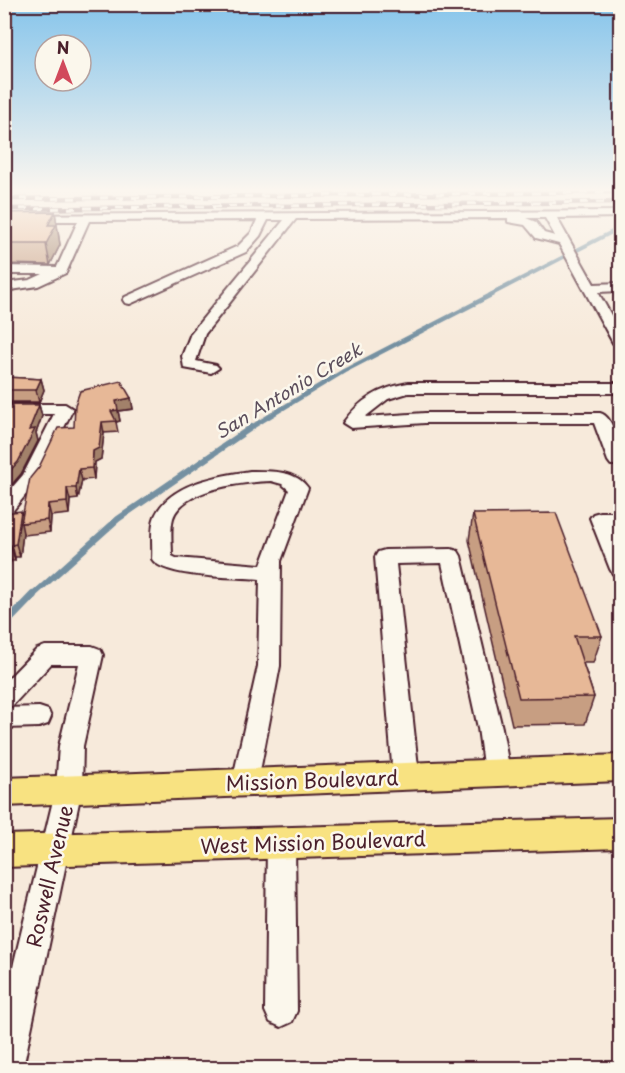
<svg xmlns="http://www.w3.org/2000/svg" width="625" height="1073" viewBox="0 0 625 1073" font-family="'Playpen Sans',sans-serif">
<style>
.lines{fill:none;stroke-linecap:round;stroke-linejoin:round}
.stream-far3{stroke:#7490a1;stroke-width:4}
.stream-far2{stroke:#7490a1;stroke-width:4.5}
.stream-far1{stroke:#7490a1;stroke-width:6}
.stream{stroke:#7490a1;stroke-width:8}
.minor-casing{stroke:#4a1f2b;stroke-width:4}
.major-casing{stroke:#4a1f2b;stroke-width:4}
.minor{fill:#fbf7ec;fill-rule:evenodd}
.major{fill:#f8e281;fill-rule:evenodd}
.rail-casing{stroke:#4a1f2b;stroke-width:4.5}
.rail{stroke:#fbf7ec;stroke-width:3;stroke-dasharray:8;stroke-linecap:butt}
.wall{fill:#c79e82;stroke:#4a1f2b;stroke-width:1.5}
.shaded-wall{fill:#a2816a;stroke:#4a1f2b;stroke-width:1.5}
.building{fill:#e7b897;stroke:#4a1f2b;stroke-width:1.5}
.labels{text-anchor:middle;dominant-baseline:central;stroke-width:5;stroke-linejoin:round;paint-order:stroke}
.water-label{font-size:18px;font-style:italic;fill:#5c4e5c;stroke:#fbf7ec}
.near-street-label{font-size:20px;fill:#4a1f2b;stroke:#fbf7ec}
</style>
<rect width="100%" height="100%" fill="#f7eadb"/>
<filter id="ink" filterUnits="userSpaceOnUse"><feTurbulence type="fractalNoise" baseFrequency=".0167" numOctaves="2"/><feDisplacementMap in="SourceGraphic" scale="12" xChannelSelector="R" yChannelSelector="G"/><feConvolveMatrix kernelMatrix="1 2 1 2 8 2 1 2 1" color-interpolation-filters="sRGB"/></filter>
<g filter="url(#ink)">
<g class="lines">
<path class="stream-far3" d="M 490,295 L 610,233 L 620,230"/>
<path class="stream-far2" d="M 250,428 L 344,371 L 493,294"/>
<path class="stream-far1" d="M 32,596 L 118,519 L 252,427"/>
<path class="stream" d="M 4,625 L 33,595"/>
<defs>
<path id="minor" d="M 620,211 L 620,217 L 557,218 L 594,284 L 620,283 L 620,291 L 598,292 L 620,331 L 620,347 L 613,343 L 559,244 L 536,238 L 525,225 L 508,222 L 508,218 L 296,219 L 205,334 L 196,361 L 216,365 L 219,368 L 211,373 L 184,368 L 182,356 L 191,333 L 284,220 L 268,220 L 260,236 L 246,252 L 130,304 L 125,303 L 123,300 L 125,297 L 238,246 L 251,233 L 257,220 L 89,221 L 66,273 L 38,286 L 4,291 L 4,283 L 30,280 L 43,274 L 4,274 L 4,266 L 57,267 L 78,221 L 4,221 L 4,215 ZM 526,218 L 545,218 L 555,236 L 544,233 L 536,222 Z
M 408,383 L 620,383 L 620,393 L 408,393 L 388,399 L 365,417 L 425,413 L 600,413 C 615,417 620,451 620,465 L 611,465 L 608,461 L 594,423 L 425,423 L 351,428 L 343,423 C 360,399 380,388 408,383 Z
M 4,404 L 65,404 L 73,409 L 40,477 L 11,513 L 4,515 L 4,497 L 23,475 L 54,414 L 4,414 Z
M 250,471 C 270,471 296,470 308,488 L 281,561 L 280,666 L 258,782 L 254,790 L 245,793 L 236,790 L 232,782 L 258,666 L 260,579 C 237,577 163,578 152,559 C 153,546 150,528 155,516 C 170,483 218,476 250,471 ZM 271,481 L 282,484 L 289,490 L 261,565 L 176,558 L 172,556 C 172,544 170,529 173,518 C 183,488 245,482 271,481 Z
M 600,512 L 620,512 L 620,524 L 612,524 L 620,545 L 620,576 L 613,574 L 610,569 L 590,518 L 593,514 Z
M 451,549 L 458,551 L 461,556 L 502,728 L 510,772 L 506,780 L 497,783 L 488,780 L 484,772 L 478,728 L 442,563 L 396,564 L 419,776 L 415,784 L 406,787 L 397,784 L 393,776 L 375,557 L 378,552 L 385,550 Z
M 45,646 L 92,646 L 100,649 L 103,655 L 83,746 L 82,788 L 23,1068 L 4,1068 L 4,1004 L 56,788 L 59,746 L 79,664 L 51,664 L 12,706 L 5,708 L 39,707 L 48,710 L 51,717 L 48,724 L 39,727 L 4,728 L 4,683 L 37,649 Z
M 281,830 L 291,834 L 295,843 L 297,1011 L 292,1022 L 281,1027 L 270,1022 L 265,1011 L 267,843 L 271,834 Z"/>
<path id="major" d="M 620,755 L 620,781 L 4,806 L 4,778 Z
M 620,818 L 620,848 L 4,867 L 4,835 Z"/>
</defs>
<use href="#minor" class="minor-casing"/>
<use href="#major" class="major-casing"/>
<use href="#minor" class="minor"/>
<use href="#major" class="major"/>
<defs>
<path id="rail" d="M 4,199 L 620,192
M 4,209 L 620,202"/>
</defs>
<use href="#rail" class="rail-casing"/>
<use href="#rail" class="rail"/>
</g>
<path class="wall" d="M 55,212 L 60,245 L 50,265 L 4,264 L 4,213 Z
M 4,377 L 41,379 L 44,390 L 39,402 L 4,402 Z
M 131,398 L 133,409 L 118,411 L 120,421 L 116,422 L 118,432 L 104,433 L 101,459 L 95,462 L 94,479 L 82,480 L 78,499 L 70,500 L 69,514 L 51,516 L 50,532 L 24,535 L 23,533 L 20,557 L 15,557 L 15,561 L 11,561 L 10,564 L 4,565 L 4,513 L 22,515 L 74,427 Z
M 4,405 L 39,405 L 42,416 L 36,433 L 38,441 L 21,474 L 7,490 L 4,490 Z
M 473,514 L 602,636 L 593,663 L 583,663 L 594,697 L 585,724 L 512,725 L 469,540 Z"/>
<path class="shaded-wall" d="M 55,212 L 60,245 L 50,265 L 46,244 L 48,225 Z
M 41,379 L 44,390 L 39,402 L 36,390 Z
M 131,398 L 133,409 L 118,411 L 120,421 L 116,422 L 111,411 L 116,401 Z
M 39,405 L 42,416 L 36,433 L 38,441 L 21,474 L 7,490 L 4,481 L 4,477 L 29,430 Z
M 102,422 L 104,433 L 101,459 L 95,462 L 94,479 L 92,468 L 93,451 Z
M 79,469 L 82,480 L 78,499 L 76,488 Z
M 67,488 L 70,500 L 69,514 L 67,502 Z
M 48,504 L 51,516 L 50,532 L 47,520 Z
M 21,511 L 25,523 L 21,523 L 23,533 L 20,557 L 16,544 Z
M 12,545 L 15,557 L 15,561 L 11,548 Z
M 7,549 L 11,561 L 10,564 L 7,552 Z"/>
<path class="building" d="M 55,212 L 48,225 L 56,225 L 46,244 L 4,244 L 4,213 Z
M 4,377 L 41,379 L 36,390 L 4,390 Z
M 121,381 L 131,398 L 116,401 L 118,410 L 111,411 L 116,421 L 102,422 L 99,448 L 93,451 L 92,468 L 79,469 L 76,488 L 67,488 L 67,502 L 48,504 L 47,520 L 21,523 L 30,478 L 39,467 L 58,428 L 74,427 L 75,405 L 80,391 Z
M 4,405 L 39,405 L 29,430 L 35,429 L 18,462 L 4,477 Z
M 21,511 L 16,544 L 12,545 L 11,548 L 7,549 L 7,552 L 4,552 L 4,513 Z
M 556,513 L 602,636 L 574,636 L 594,697 L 519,698 L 473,514 Z"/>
</g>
<linearGradient id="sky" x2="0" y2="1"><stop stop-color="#85c4eb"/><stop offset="0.56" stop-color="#fbf6ef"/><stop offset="1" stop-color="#fbf6ef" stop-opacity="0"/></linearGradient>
<rect width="625" height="339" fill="url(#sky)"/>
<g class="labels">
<g class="water-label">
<text transform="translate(288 390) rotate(-31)">San Antonio Creek</text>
</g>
<g class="near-street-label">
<text transform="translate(312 780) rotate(-2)">Mission Boulevard</text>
<text transform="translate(313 842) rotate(-2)">West Mission Boulevard</text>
<text transform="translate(49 876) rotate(-77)">Roswell Avenue</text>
</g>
</g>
<rect width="625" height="1073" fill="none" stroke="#fbf7ec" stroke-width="24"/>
<rect x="12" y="12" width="601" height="1049" fill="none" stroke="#4a1f2b" stroke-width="2" filter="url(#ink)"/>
<g transform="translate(63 63)"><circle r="28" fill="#fbf7ec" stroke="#b4a19f" stroke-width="1.5"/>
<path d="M0-4.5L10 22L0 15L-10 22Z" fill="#d1495b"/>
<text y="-9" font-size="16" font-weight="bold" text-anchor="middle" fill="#4a1f2b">N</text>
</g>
</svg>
